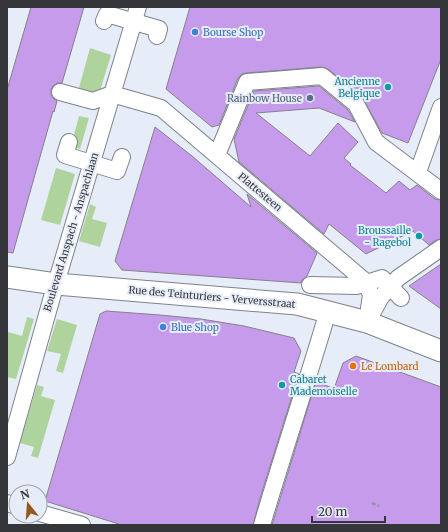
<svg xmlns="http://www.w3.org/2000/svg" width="448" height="532" viewBox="0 0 448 532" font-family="Merriweather,serif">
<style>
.green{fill:#aed39c}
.building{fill:#c79beb;stroke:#85808a}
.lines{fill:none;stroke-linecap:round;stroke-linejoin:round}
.pedestrian-casing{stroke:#7d828b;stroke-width:18}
.minor-casing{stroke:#7d828b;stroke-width:23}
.path{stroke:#91959d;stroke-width:2.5;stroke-dasharray:4 2;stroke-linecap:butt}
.pedestrian{stroke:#fff;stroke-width:16}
.minor{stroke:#fff;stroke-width:21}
.shop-dot{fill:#3f7fe0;stroke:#e7edf8;stroke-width:1.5}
.culture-dot{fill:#0f9aa8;stroke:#e7edf8;stroke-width:1.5}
.service-dot{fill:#5c6f8a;stroke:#e7edf8;stroke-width:1.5}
.food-dot{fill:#e8710a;stroke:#e7edf8;stroke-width:1.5}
.labels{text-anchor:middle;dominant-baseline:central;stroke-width:4;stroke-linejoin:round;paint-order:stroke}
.shop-label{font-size:10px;fill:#366cbe;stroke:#e7edf8;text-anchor:start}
.culture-label{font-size:10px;fill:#0d838f;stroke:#e7edf8;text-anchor:end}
.service-label{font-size:10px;fill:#4e5e75;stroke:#e7edf8;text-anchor:end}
.street-label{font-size:10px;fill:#34363a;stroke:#e7edf8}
.food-label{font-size:10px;fill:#c56008;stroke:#e7edf8;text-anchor:start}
</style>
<rect width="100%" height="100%" fill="#e7edf8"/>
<path class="green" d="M 90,48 L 111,55 L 99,94 L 79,88 Z
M 79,116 L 89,118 L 80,149 L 71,146 Z
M 56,168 L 75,174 L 60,225 L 41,220 Z
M 90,204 L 96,207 L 92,219 L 107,223 L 100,247 L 79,241 Z
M 27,317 L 34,319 L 16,379 L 7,377 L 7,334 L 8,332 L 22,336 Z
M 57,319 L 77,325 L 63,373 L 56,371 L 61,354 L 47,351 Z
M 37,385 L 44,387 L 41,396 L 55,400 L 38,458 L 31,456 L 34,447 L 20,443 Z"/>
<path class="building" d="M 31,7 L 84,7 L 62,83 L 57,83 L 53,86 L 51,89 L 51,95 L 54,99 L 57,101 L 54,112 L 53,111 L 34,178 L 13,253 L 7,252 L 7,90 Z
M 190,7 L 441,7 L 441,59 L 408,143 L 382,133 L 362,97 L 328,69 L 321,67 L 246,73 L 242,74 L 238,78 L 219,125 L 212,127 L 166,89 Z
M 319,86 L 348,110 L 355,122 L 319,108 L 256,113 L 310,156 L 338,123 L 358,142 L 344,158 L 351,164 L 350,165 L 386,193 L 399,181 L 410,190 L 417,185 L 435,199 L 441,200 L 441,239 L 436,240 L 429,245 L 413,231 L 366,254 L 329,224 L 324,234 L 239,162 L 234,139 L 254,91 Z
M 155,127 L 192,156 L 251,207 L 247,194 L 317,253 L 307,276 L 302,280 L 301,283 L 122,270 L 115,261 Z
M 441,264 L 441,309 L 409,286 Z
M 106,311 L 160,315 L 201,319 L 244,326 L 294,338 L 301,351 L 294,372 L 299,374 L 261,495 L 253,525 L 122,525 L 45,501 L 100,314 Z
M 356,356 L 441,387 L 441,525 L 272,525 L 316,381 L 334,389 L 343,363 Z"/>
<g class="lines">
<defs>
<path id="pedestrian" d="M 104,21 L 107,14 L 159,29 L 157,36
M 60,92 L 93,101 L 112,94
M 112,94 L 161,108 L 366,282 L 371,295 L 367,322
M 69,142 L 65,155 L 117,171 L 122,157
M 217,155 L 247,82 L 322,76 L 356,104 L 376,142 L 441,191
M 418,172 L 441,107
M 310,285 L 357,286 L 382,278 L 401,298
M 371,315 L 381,297 L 398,278 L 441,248
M 7,457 L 52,297 L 138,7
M 7,503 L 16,506
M 40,513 L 82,525
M 262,525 C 283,453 307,383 328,311"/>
<path id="minor" d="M 7,277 L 56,284 L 297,304 L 367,322 L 441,351"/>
</defs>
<use href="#pedestrian" class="pedestrian-casing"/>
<use href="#minor" class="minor-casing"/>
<path class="path" d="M 372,503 L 379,506"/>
<use href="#pedestrian" class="pedestrian"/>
<use href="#minor" class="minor"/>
</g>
<g class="shop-dot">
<circle cx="195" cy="32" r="4"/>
<circle cx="163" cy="327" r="4"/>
</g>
<g class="culture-dot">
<circle cx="388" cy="87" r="4"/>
<circle cx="419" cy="236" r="4"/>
<circle cx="282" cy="385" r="4"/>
</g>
<circle class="service-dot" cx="310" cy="98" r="4"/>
<circle class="food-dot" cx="353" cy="366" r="4"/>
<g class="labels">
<g class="shop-label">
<text x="203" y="32">Bourse Shop</text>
<text x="171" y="327">Blue Shop</text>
</g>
<g class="culture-label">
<text x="380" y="81">Ancienne<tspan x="380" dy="12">Belgique</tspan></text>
<text x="411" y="230">Broussaille<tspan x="411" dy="12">- Ragebol</tspan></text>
<text x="290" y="379" text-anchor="start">Cabaret<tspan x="290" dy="12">Mademoiselle</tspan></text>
</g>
<g class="service-label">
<text x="302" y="98">Rainbow House</text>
</g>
<g class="street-label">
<text transform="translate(260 192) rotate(40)">Plattesteen</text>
<text transform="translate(71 232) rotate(-73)">Boulevard Anspach - Anspachlaan</text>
<text transform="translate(212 297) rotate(5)">Rue des Teinturiers - Verversstraat</text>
</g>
<g class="food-label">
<text x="361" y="366">Le Lombard</text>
</g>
</g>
<rect width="448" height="532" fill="none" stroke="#34363a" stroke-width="16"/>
<g transform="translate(28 504) rotate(343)"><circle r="19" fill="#e7edf8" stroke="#9fa4ac"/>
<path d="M0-3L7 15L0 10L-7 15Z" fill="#95581b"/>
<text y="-6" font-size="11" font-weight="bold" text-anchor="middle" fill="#34363a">N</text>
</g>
<path d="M312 516v6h73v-6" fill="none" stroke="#34363a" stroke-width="2"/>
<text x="318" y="516" font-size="12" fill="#34363a" stroke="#e7edf8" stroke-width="3" paint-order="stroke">20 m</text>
</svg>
